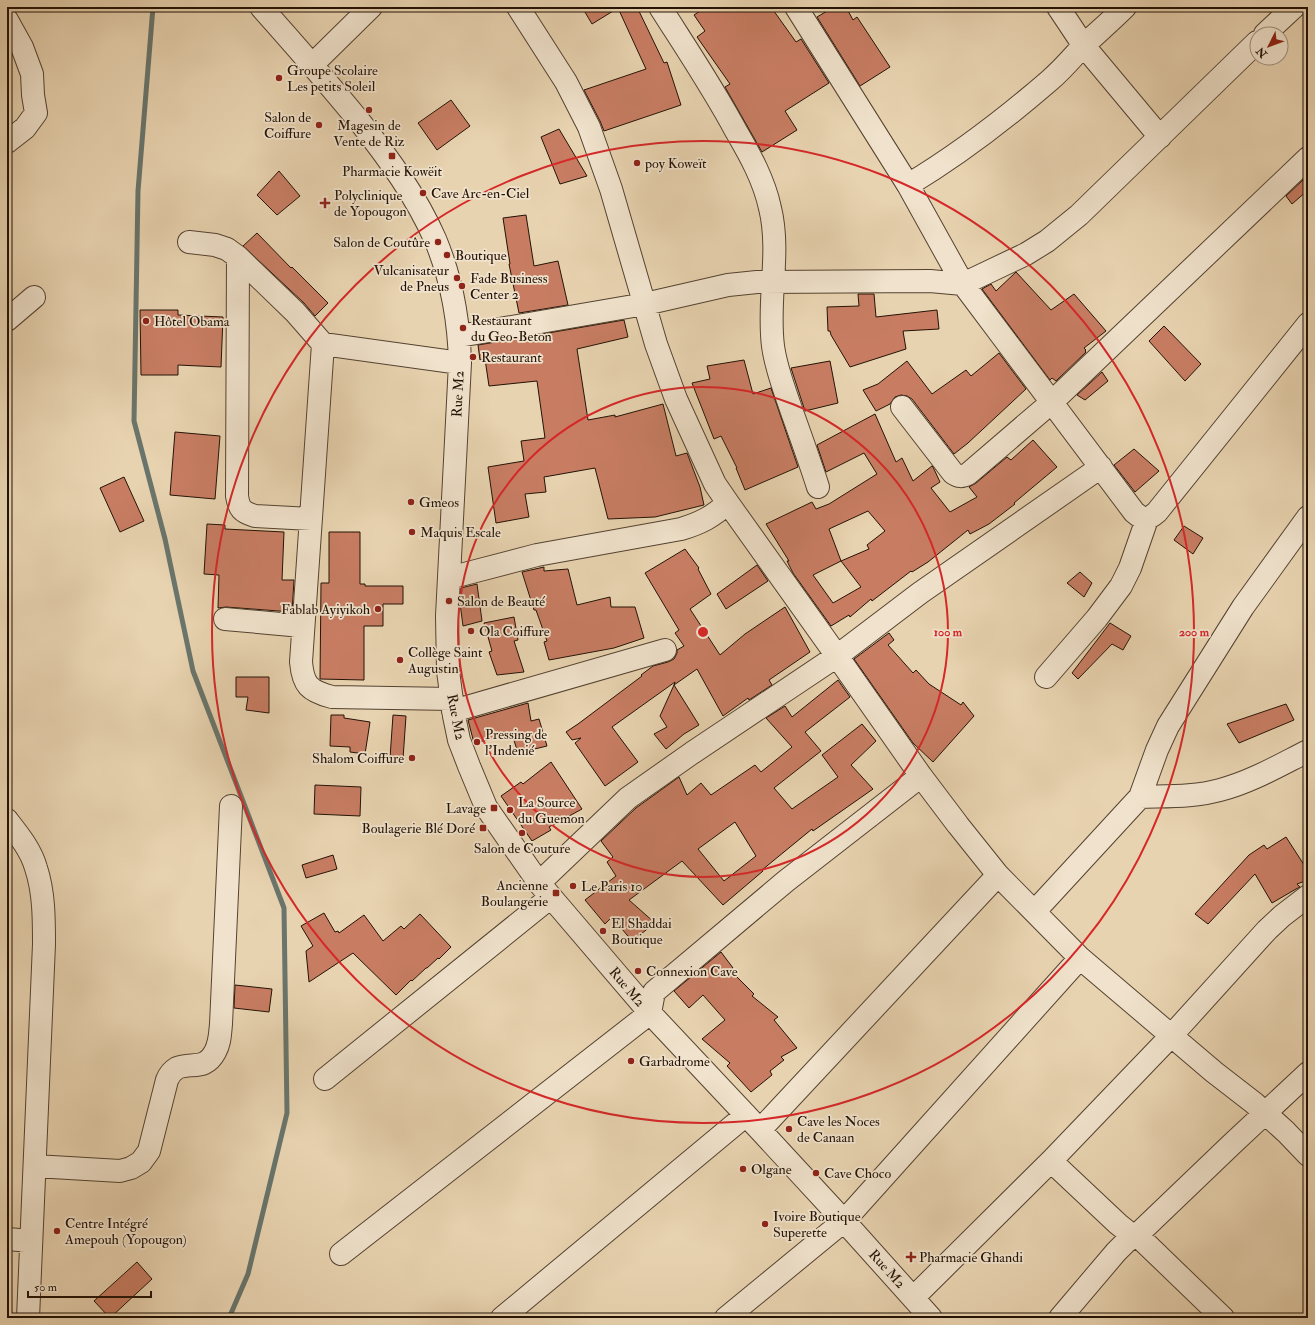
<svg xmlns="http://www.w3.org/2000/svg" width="1315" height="1325" viewBox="0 0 1315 1325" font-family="'IM FELL Double Pica',serif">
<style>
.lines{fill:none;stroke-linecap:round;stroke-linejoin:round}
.stream{stroke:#69756c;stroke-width:5}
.building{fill:#c87d63;stroke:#231205;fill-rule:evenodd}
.minor-casing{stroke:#544230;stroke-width:24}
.minor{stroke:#f0e2cc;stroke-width:22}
.ring{fill:none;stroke:#d62828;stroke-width:2}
.poi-dot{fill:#8f2418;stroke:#f0e2cc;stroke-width:1.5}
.labels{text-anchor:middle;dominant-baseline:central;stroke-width:3.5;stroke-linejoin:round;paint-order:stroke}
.poi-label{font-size:14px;fill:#231205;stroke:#f0e2cc;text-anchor:start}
.street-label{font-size:14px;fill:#231205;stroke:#f0e2cc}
.centre{fill:#d62828;stroke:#f0e2cc;stroke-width:2}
.ring-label{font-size:12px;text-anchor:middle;font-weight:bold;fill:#d62828;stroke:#f0e2cc;stroke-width:3.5;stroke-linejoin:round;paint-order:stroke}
</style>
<rect width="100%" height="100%" fill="#e8d3b0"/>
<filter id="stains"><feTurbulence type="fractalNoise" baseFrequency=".005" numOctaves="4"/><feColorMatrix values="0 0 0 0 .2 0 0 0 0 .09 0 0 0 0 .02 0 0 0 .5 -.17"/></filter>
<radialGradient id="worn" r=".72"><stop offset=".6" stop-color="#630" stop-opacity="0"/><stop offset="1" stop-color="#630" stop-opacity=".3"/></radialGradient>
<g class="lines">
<path class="stream" d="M 153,7 L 138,191 L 134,421 L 165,539 L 193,671 L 284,908 L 287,1113 L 248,1274 L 229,1318"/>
</g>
<path class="building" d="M 582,7 L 637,7 L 664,63 L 667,62 L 681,105 L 604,131 L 600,121 L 584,90 L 646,69 L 618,8 L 592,24 Z
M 706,7 L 771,7 L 796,42 L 801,39 L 829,83 L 785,111 L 797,130 L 762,152 L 725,87 L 730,84 L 697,37 L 705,31 L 694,15 Z
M 834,7 L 846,7 L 853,20 L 857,17 L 890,67 L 860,86 L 817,17 Z
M 451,100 L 470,126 L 437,150 L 418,123 Z
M 559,129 L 587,176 L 560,184 L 541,137 Z
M 279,171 L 300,196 L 277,215 L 257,195 Z
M 1304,179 L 1308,185 L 1308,190 L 1292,204 L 1286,196 Z
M 526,215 L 534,266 L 558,261 L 568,305 L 519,313 L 509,264 L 510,264 L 503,218 Z
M 257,233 L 291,268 L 292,267 L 328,303 L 315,316 L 304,303 L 243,246 Z
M 1016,272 L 1051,310 L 1074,294 L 1106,331 L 1084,348 L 1086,350 L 1085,351 L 1086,352 L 1056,381 L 1052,378 L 1050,380 L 982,289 L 991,284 L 996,291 Z
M 858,294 L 874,294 L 876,317 L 937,310 L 939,329 L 903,331 L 906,349 L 850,367 L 831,335 L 830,331 L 828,331 L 827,307 L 859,306 Z
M 140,310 L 178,310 L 178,315 L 223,317 L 221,367 L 178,365 L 178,375 L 141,375 Z
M 624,320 L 628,337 L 577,349 L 588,420 L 615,415 L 615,417 L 663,404 L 676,456 L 687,453 L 700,487 L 704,505 L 655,517 L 608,519 L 595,468 L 544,477 L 546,492 L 525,494 L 529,517 L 496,523 L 488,467 L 524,461 L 521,441 L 545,438 L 537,381 L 489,386 L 485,359 L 480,360 L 478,345 Z
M 1164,326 L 1201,364 L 1185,381 L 1149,341 Z
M 999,353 L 1026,389 L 968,443 L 954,454 L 912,399 L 907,396 L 901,395 L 895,397 L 890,404 L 876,411 L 863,390 L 878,384 L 907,361 L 932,394 L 966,370 L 971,376 Z
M 744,360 L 753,394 L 771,388 L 798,467 L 745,490 L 736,468 L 737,468 L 721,436 L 714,439 L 692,383 L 710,379 L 707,366 Z
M 830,361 L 838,403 L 805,411 L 791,368 Z
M 1102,372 L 1108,381 L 1085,400 L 1077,395 Z
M 875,414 L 896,462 L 902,458 L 913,481 L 932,466 L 933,467 L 940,482 L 931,488 L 950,512 L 977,497 L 969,487 L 976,483 L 1007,457 L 1011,460 L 1033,440 L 1057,467 L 1014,503 L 1015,504 L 989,524 L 970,534 L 968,530 L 928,562 L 912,572 L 911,571 L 872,601 L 871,599 L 850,617 L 849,615 L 831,626 L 793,573 L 787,561 L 789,561 L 766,524 L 812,502 L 816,509 L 829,504 L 877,474 L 864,453 L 826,472 L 817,445 ZM 868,511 L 885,531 L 867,545 L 869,549 L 841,561 L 829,529 ZM 841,561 L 861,587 L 833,603 L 813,575 Z
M 175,432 L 220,436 L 215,499 L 170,495 Z
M 1134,449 L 1159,471 L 1135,492 L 1114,465 Z
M 124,477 L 144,521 L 120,532 L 100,488 Z
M 207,524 L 225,525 L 225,529 L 284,532 L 282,580 L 294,580 L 292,612 L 226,607 L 218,608 L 219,575 L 204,574 Z
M 1184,526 L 1203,538 L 1193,554 L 1174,540 Z
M 329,532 L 360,532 L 360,584 L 365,584 L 365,586 L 403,586 L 403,604 L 383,604 L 383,626 L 364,626 L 364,680 L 320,679 L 321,583 L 329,583 Z
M 685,549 L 699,568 L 698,569 L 711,594 L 690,609 L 720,655 L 745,634 L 785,607 L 810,652 L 769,680 L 772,685 L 749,700 L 748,698 L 723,716 L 697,669 L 674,685 L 675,682 L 612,727 L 638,762 L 605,786 L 575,743 L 581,738 L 572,740 L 566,732 L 578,724 L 642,676 L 641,675 L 653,666 L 668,662 L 674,659 L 677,653 L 677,650 L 684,646 L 675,633 L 679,630 L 645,573 Z
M 757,565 L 768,581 L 726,609 L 717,594 Z
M 544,567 L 544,571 L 568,569 L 577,605 L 610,597 L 611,607 L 635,607 L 644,638 L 614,648 L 549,660 L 544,642 L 547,641 L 536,610 L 534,610 L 522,572 Z
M 1080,572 L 1092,583 L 1084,597 L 1067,583 Z
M 477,584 L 482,621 L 463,626 L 460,603 L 461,588 Z
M 514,617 L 518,640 L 514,641 L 524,672 L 497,675 L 489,652 L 492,651 L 484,623 Z
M 1110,623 L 1131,636 L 1123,650 L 1112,644 L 1078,679 L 1072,673 Z
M 889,633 L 894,640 L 888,645 L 913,673 L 916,670 L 929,684 L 961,705 L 963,702 L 974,716 L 933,762 L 913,743 L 854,659 Z
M 236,677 L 269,677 L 269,713 L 246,710 L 248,697 L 236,697 Z
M 838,680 L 850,697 L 805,732 L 821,751 L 774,788 L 792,809 L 838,777 L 822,755 L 862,724 L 876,741 L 851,765 L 873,789 L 813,831 L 812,829 L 762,870 L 763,871 L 723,905 L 682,861 L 629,900 L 655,923 L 632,941 L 612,917 L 605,924 L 585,900 L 616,876 L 607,862 L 613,857 L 601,841 L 636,808 L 679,777 L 687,795 L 701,783 L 711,795 L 755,765 L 761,772 L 792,747 L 766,718 L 785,706 L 792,717 ZM 735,822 L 756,856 L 724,881 L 698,849 Z
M 674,685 L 699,725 L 684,734 L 666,749 L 654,734 L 667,727 L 660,716 Z
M 528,703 L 531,721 L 539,719 L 547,746 L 518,753 L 512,734 L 474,743 L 468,720 Z
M 1286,704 L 1294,720 L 1239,743 L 1227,724 Z
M 331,715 L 344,715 L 344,718 L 370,722 L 365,754 L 350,752 L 350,747 L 330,746 Z
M 393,715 L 406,716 L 403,759 L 390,758 Z
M 551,762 L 582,809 L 549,827 L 551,830 L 532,841 L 501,796 L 521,782 L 523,784 Z
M 315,785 L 361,787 L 360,816 L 314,814 Z
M 1286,837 L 1308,871 L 1308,880 L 1297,884 L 1300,887 L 1296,889 L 1272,903 L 1255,874 L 1208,924 L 1195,914 L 1249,855 L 1264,845 L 1267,849 Z
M 333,855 L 337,869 L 306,878 L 302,865 Z
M 324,913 L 335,932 L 338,931 L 339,933 L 364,915 L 383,941 L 401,926 L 404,929 L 420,914 L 451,947 L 439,959 L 438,958 L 427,968 L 426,968 L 412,981 L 411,980 L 396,995 L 353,953 L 309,982 L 306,951 L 313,946 L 301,926 Z
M 721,952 L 733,968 L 730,970 L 754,994 L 752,996 L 778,1017 L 774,1020 L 797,1048 L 781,1057 L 784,1060 L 770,1071 L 772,1075 L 751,1092 L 727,1066 L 730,1063 L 702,1039 L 725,1020 L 703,995 L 689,1008 L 674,991 Z
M 235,985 L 272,989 L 269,1012 L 234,1008 Z
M 137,1262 L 152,1279 L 110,1318 L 94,1301 Z"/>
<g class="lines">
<defs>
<path id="minor" d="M 261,7 C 295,45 328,83 360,122 C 389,159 416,196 435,239 C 451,277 459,322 460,363 L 447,616 L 448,671 L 454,716 L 459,740 L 469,766 L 486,807 L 539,883 L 650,1013 L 760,1130 L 844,1221 L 931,1318
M 518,7 L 566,82 L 589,127 L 611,189 L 656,344 L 676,399 L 715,484 L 728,503 L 837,656 L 921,776 L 958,825 L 998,875 L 1080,958 L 1214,1072 L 1254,1103 L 1286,1132 L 1308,1155
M 660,7 C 686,48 713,88 736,131 C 750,155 764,180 770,208 C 781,253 767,300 773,346 C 776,369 785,391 792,412 C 801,437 810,462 818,487
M 796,7 L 908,185 L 963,284 L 1134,512 C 1144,521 1148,520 1157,512 L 1308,324
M 1058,7 L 1084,46 L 1160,137
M 7,20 L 22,47 L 32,74 L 33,95 L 36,113 L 25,128 L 7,142
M 1265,34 L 1294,7
M 313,64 L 371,7
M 908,185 C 958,155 1005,119 1049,81 C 1062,70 1072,58 1083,46 C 1097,33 1112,20 1125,7
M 189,242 L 215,245 L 227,249 L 238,257 L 295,312 L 323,344 L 301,662 C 303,685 309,691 332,697 L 452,699
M 238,257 L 237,496 C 239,509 242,512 255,516 L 311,519
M 7,320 L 34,297
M 459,336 L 645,304 L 728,285 L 757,282 L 930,281 L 963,284 L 1026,254 L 1047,241 L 1079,215 L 1257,42
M 323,344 L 460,363
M 902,407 L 953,473 C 959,477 962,477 968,474 L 1052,402 L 1308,158
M 449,578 L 537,555 L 681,529 C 701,523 712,517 728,503
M 225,619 L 302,626
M 1046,677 L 1097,618 L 1121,586 L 1130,568 L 1147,519
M 453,711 L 665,650
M 1140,797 C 1167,796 1195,797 1220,790 C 1251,782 1280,765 1308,751
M 7,820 C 18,834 31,850 36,868 C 44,892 44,919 44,944 L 28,1318
M 539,883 L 628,798 L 692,753 L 837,656 L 920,593 L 1101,467
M 1035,911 L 1140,797 L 1157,750 L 1168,726 L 1243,607 L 1308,517
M 325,1079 L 551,897
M 760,1130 L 998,875
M 1051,1161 L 1118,1224 L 1128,1232 L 1137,1235 L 1223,1318
M 35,1166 L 120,1171 L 131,1168 L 141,1162 L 149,1151 L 167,1080 C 169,1075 172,1071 177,1068 C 191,1062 205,1071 215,1052 C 220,1043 220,1034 221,1024 L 231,806
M 7,1239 L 31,1241
M 341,1254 L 650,1013 L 654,992 L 786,881 L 921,776
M 913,1298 L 1051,1161 L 1171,1036 L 1267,930 L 1282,916 L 1308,896
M 502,1318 L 746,1115
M 726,1318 L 844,1221 L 1080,958
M 1060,1318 L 1116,1252 L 1127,1241 L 1137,1235 L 1232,1144 L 1308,1073"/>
</defs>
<use href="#minor" class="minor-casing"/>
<use href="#minor" class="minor"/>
</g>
<g class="ring">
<circle cx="703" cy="632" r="245"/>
<circle cx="703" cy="632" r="491"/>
</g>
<g class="poi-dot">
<circle cx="279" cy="78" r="4"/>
<circle cx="369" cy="110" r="4"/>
<circle cx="319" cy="125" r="4"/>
<rect x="388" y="152" width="8" height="8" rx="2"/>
<circle cx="637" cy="163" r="4"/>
<circle cx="423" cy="193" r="4"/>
<path d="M323 197h4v4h4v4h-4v4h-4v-4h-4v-4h4z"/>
<circle cx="438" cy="242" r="4"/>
<circle cx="447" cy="255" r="4"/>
<circle cx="457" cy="278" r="4"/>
<circle cx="462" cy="286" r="4"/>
<circle cx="146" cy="321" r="4"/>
<circle cx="463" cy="328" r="4"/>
<circle cx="473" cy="357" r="4"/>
<circle cx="411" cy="502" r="4"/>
<circle cx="412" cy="532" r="4"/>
<circle cx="449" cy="601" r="4"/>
<circle cx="378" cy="609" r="4"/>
<circle cx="471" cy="631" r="4"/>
<circle cx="400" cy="660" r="4"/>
<circle cx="477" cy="742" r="4"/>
<circle cx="412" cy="758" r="4"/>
<rect x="490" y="804" width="8" height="8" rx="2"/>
<circle cx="510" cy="810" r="4"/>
<rect x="479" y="824" width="8" height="8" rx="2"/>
<circle cx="522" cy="833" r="4"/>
<circle cx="573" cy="886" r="4"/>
<rect x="552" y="889" width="8" height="8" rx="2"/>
<circle cx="603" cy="931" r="4"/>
<circle cx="638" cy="971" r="4"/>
<circle cx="631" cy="1061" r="4"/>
<circle cx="789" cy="1129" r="4"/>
<circle cx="743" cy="1169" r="4"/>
<circle cx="816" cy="1173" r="4"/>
<circle cx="765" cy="1224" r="4"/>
<circle cx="57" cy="1231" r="4"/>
<path d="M909 1251h4v4h4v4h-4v4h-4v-4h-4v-4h4z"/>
</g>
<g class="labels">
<g class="poi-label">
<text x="287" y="70">Groupe Scolaire<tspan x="287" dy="16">Les petits Soleil</tspan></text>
<text x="311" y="117" text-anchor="end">Salon de<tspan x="311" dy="16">Coiffure</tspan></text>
<text x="369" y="125" text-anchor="middle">Magesin de<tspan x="369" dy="16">Vente de Riz</tspan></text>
<text x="645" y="163">poy Koweït</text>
<text x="392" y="171" text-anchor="middle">Pharmacie Kowëit</text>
<text x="431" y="193">Cave Arc-en-Ciel</text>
<text x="334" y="195">Polyclinique<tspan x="334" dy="16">de Yopougon</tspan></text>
<text x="430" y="242" text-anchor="end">Salon de Coutûre</text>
<text x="455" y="255">Boutique</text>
<text x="449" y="270" text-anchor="end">Vulcanisateur<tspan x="449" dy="16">de Pneus</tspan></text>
<text x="470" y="278">Fade Business<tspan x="470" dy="16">Center 2</tspan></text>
<text x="471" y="320">Restaurant<tspan x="471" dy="16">du Geo-Beton</tspan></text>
<text x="154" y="321">Hôtel Obama</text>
<text x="481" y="357">Restaurant</text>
<text x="419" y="502">Gmeos</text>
<text x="420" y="532">Maquis Escale</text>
<text x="457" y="601">Salon de Beauté</text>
<text x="370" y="609" text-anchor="end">Fablab Ayiyikoh</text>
<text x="479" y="631">Ola Coiffure</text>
<text x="408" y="652">Collège Saint<tspan x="408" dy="16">Augustin</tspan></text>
<text x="485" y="734">Pressing de<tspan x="485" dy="16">l'Indenié</tspan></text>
<text x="404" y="758" text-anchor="end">Shalom Coiffure</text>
<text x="518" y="802">La Source<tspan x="518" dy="16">du Guemon</tspan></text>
<text x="486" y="808" text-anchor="end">Lavage</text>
<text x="475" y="828" text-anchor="end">Boulagerie Blé Doré</text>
<text x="522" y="848" text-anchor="middle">Salon de Couture</text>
<text x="548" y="885" text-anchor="end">Ancienne<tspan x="548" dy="16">Boulangerie</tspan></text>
<text x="581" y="886">Le Paris 10</text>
<text x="611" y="923">El Shaddai<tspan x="611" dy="16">Boutique</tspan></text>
<text x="646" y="971">Connexion Cave</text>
<text x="639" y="1061">Garbadrome</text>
<text x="797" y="1121">Cave les Noces<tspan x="797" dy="16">de Canaan</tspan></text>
<text x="751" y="1169">Olgane</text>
<text x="824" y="1173">Cave Choco</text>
<text x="773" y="1216">Ivoire Boutique<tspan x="773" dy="16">Superette</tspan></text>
<text x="65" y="1223">Centre Intégré<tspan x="65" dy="16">Amepouh (Yopougon)</tspan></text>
<text x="919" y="1257">Pharmacie Ghandi</text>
</g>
<g class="street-label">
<text transform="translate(458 394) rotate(-87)">Rue M2</text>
<text transform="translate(456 717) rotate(79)">Rue M2</text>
<text transform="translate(627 987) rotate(50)">Rue M2</text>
<text transform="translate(887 1269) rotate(48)">Rue M2</text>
</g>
</g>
<circle cx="703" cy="632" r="6" class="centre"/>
<g class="ring-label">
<text x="948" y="636">100 m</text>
<text x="1194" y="636">200 m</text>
</g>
<rect width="1315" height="1325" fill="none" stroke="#e8d3b0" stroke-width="24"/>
<rect x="8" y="8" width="1299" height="1309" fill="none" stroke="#231205" stroke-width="2"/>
<rect x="12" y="12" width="1291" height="1301" fill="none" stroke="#231205"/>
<g transform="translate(1269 46) rotate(228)"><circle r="19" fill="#f0e2cc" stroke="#9e8f7c"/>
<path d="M0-3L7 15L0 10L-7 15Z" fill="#8f2418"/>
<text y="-6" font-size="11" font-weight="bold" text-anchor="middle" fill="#231205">N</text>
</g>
<path d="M28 1291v6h123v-6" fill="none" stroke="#231205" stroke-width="2"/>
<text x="34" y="1291" font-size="12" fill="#231205" stroke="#f0e2cc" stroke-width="3" paint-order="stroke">50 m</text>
<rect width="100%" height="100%" filter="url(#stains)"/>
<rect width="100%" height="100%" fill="url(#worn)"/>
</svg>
